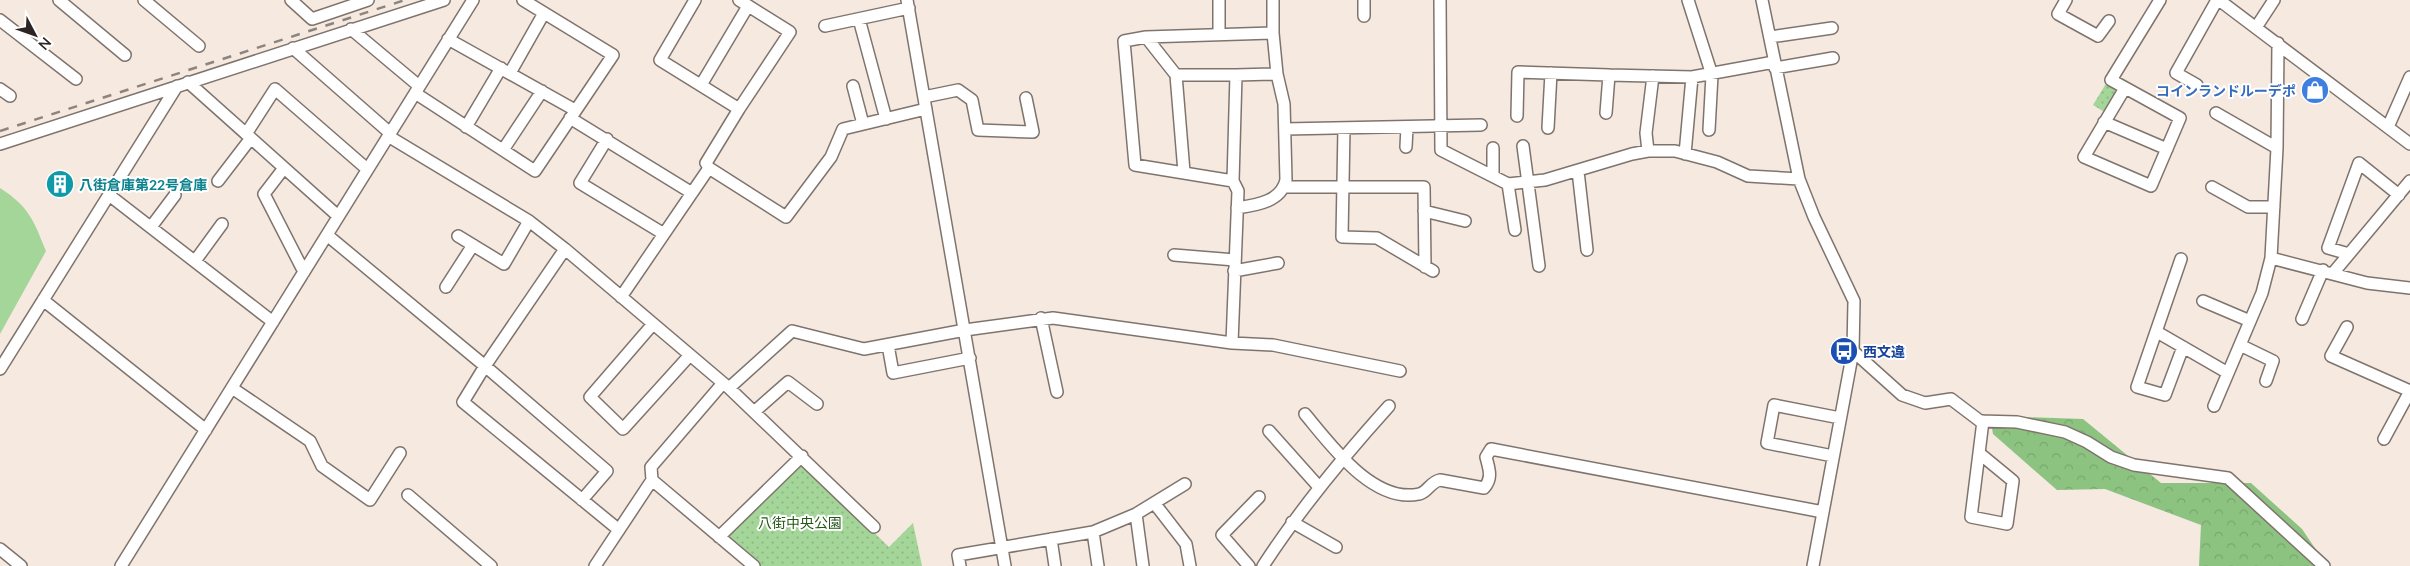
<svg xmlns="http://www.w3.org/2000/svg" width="2410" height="566" viewBox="0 0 2410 566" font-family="Lato,'Noto Sans JP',sans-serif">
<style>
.forest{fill:url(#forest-crowns)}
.park{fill:url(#park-dots)}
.pitch{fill:#a4d599}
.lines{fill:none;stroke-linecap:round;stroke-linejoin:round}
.minor-casing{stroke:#7f746d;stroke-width:14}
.minor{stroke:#fff;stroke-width:11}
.rail{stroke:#8c847e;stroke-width:2.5;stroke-dasharray:9 9;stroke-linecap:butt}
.labels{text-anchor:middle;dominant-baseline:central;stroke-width:4;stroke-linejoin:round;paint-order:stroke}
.shop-label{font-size:14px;font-weight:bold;fill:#366cbe;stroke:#fff;text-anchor:end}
.culture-label{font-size:14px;font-weight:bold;fill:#0d838f;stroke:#fff;text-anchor:start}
.transit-label{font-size:14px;font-weight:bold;fill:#164399;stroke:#fff;text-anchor:start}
.park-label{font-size:14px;fill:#255817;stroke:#fff}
</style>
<defs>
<pattern id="forest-crowns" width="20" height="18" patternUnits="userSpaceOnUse" patternTransform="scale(1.25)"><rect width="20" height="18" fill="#8cc380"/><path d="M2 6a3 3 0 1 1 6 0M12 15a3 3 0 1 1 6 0" fill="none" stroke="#79a76e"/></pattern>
<pattern id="park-dots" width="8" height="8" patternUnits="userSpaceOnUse" patternTransform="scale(1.25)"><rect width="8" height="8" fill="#a4d599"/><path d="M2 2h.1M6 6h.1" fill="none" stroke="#8db784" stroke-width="1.8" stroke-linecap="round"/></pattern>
</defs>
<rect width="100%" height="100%" fill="#f5e9e0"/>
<path class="forest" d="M 1990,416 L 2083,419 L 2161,483 L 2251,483 L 2302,529 L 2327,566 L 2199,566 L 2201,525 L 2105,489 L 2057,490 L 1993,434 Z"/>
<path class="park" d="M 2107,82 L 2121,89 L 2106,113 L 2093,105 Z
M 801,462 L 889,547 L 913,523 L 922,566 L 759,566 L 724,536 Z"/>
<path class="pitch" d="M 0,188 C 29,207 33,219 46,251 L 0,334 Z"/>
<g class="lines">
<defs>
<path id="minor" d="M 59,0 L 125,55
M 144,0 L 199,46
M 291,0 L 312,19 L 368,0
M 695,0 L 660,60 L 739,109 L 790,32 L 739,0
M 907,0 L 1005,566
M 1219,0 L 1219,34
M 1440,0 L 1441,150 L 1508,184 L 1545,180 L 1632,154 L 1648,151 L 1675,151 L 1717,162 L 1748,176 L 1799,179
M 1688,0 L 1712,75 L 1709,130
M 1762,0 L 1799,179 L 1814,217 L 1854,301 L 1853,351 L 1813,566
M 2066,0 L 2058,14 L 2098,36 L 2109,21
M 2219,0 L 2410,144
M 1364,16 L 1364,0
M 859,19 L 886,119
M 0,20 L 76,79
M 825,26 L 909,8
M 2257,26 L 2274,0
M 351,29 L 419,86
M 1146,37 L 1176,75 L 1236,75 L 1233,181 L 1238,191 L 1232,343
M 1770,37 L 1832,28
M 448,39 L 575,110
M 293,48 L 390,133
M 1775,68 L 1833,58
M 510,73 L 544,13
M 1176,75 L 1184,172
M 1236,75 L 1277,74
M 188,82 L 338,216
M 701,85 L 748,6
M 2197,85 L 2176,73 L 2217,0
M 853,86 L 863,124
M 2125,88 L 2084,157 L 2151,186 L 2180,118 L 2111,80 L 2160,0
M 0,89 L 10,96
M 415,93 L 535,171 L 613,55 L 523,0
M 924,97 L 958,90 L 972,100 L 978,130 L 1033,132 L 1026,98
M 1606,113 L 1609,75 L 1692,77 L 1774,62
M 2216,113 L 2277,148
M 1517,116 L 1518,72 L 1609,75
M 570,118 L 692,193
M 2104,122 L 2167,149
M 466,127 L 501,68
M 2388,127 L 2410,77
M 1344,128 L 1342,237 L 1377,238 L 1433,271
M 1548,128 L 1551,73
M 1285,129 L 1481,125
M 246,134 L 275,89 L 367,169
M 388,136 L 529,221 L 565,249 L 729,388 L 874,527
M 607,139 L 580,183 L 664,234
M 0,144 L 444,0
M 1523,146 L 1539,266
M 1406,147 L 1407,127
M 1493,148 L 1493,176
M 503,150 L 542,91
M 1648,151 L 1646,133 L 1653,76
M 1685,154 L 1692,77
M 284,168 L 264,194 L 304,272
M 709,168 L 706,163 L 739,109
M 1578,171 L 1587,250
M 218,181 L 251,138
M 1233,181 L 1135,165 L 1124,41 L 1146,37 L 1273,33
M 1508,184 L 1515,230
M 1284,187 L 1424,187 L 1425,267
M 2212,187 L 2248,207 L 2274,207
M 109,195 L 273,322
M 1237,208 C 1256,205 1281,202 1286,180 L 1284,104 L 1277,74 L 1273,33 L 1273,0
M 1424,211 L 1465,221
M 151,227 L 175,195
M 327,235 L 485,366 L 607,471 L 582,500
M 458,236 L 504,264 L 529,221
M 565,249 L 485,366 L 463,402 L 619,530
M 2349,254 L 2328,248 L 2359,163 L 2399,195
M 1174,255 L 1235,260
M 2271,258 L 2367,283 L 2410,288
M 2181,259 L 2137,387 L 2165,395 L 2183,347
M 195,261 L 222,224
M 1234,271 L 1278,263
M 2334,272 L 2410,181
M 446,287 L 473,245
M 621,297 L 709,168 L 786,217 L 831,157 L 843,129 L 926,109
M 43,300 L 206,430
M 2203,301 L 2250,321
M 1041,318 L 1057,392
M 2302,319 L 2323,270
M 653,324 L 590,397 L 623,429 L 690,355
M 2347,327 L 2331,356 L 2410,391
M 2157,332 L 2228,373
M 888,345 L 893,373 L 970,358
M 2240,345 L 2273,361 L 2266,381
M 1853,351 L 1902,395 L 1925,403 L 1951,399 L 1980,421 L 2017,422 L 2065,432 L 2087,442 L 2111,457 L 2134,465 L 2228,478 L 2324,566
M 0,369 L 177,86
M 232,388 L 310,441 L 322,466 L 370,500 L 400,453
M 729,388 L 792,331 L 864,349 L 965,330 L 1053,318 L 1232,343 L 1273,345 L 1400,371
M 2214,406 L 2262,293 L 2271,258 L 2277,148 L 2278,43
M 754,412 L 788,382 L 817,404
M 1305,414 C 1330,444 1373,504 1419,494 C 1427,493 1430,482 1440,480 L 1484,488 C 1493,478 1489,469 1486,457 L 1491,449 L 1823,512
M 1269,431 L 1319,487
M 2384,439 L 2410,391
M 1979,453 L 2013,481 L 2007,524 L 1971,517 L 1983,421
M 1833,456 L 1767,443 L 1774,405 L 1840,418
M 652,480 L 754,566
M 408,495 L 491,566
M 1155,504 L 1186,544 L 1190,566
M 1136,514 L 1143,566
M 1292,522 L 1336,547
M 1093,532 L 1098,566
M 719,537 L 802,456
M 1051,539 L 1055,566
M 0,549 L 21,566
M 121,566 L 473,0
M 595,566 L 652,480 L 651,467 L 723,383
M 960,566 L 958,555 L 1093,532 L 1136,514 L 1185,484
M 1249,566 L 1222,535 L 1259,497
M 1263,566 C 1300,509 1343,457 1389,406"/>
</defs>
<use href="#minor" class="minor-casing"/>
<use href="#minor" class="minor"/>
<path class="rail" d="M 0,131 L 405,0"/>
</g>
<defs>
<symbol id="shop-disc" viewBox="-11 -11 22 22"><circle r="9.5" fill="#3f7fe0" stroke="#fff"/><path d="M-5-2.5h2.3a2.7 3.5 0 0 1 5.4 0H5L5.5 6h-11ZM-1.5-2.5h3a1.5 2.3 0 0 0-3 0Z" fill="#fff"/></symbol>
<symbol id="building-disc" viewBox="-11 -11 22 22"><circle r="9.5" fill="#0f9aa8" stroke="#fff"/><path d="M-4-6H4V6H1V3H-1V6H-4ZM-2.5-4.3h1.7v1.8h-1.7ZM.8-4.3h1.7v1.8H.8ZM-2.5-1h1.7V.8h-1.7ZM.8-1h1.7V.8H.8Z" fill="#fff"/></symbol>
<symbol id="bus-disc" viewBox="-11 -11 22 22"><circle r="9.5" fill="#1a4fb4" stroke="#fff"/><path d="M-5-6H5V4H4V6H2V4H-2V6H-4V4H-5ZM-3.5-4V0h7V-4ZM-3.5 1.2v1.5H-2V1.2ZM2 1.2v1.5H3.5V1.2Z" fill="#fff"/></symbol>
</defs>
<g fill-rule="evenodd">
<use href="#shop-disc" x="2299" y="74" width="32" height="32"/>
<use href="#building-disc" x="44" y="168" width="32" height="32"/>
<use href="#bus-disc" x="1828" y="335" width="32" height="32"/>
</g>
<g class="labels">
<g class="shop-label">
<text x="2296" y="90">コインランドルーデポ</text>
</g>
<g class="culture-label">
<text x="79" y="184">八街倉庫第22号倉庫</text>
</g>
<g class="transit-label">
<text x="1863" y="351">西文違</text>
</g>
<g class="park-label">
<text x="800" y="522">八街中央公園</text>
</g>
</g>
<g transform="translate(35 35) rotate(131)" stroke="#ffffff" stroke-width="4" paint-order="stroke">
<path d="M0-4L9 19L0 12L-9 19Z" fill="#2b2623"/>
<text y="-8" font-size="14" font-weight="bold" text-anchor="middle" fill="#2b2623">N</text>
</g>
</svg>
